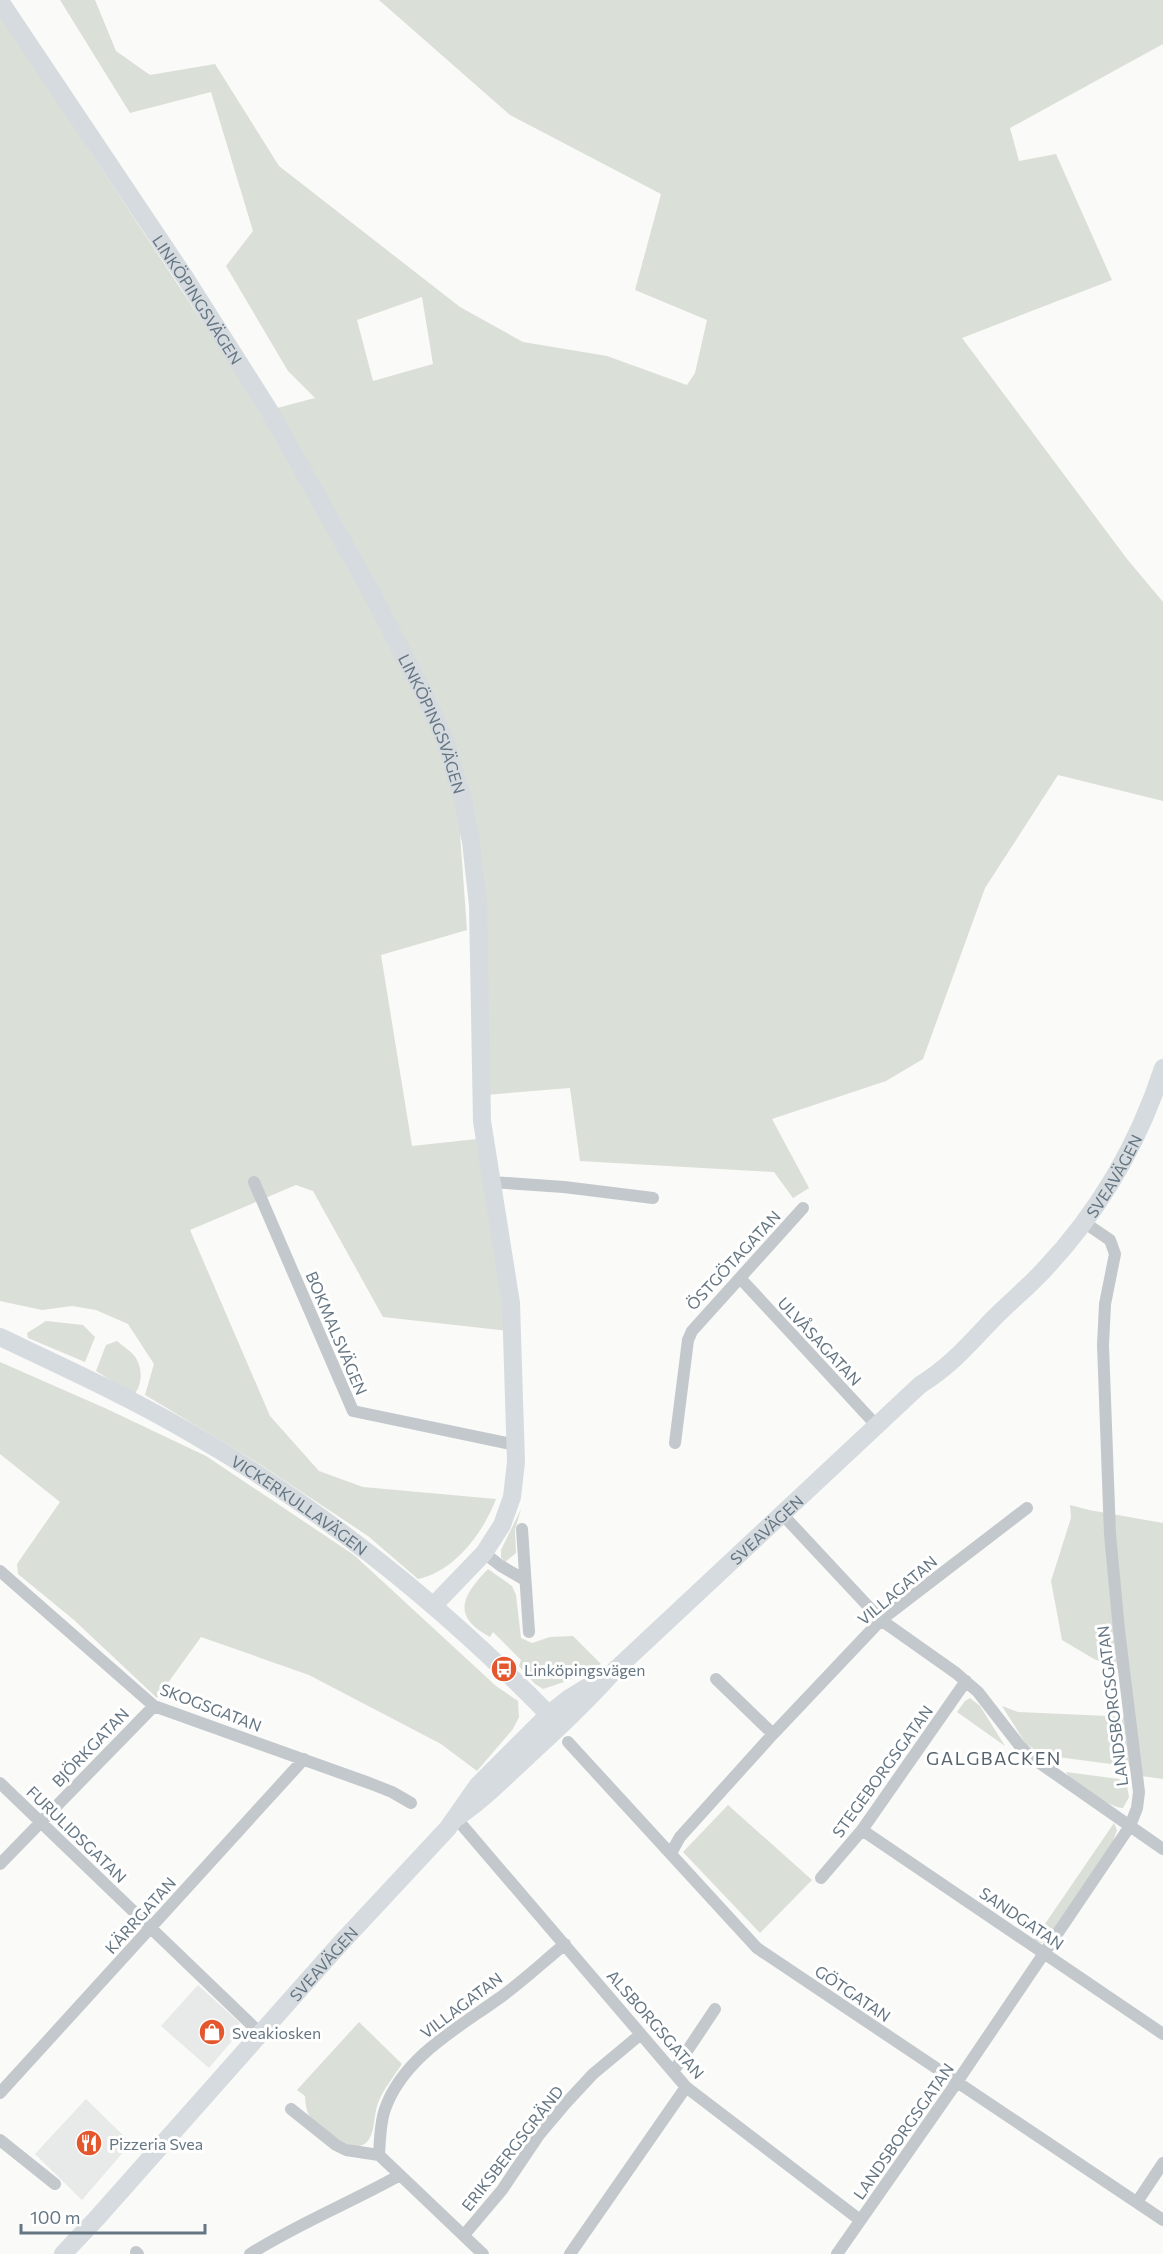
<svg xmlns="http://www.w3.org/2000/svg" width="1163" height="2254" viewBox="0 0 1163 2254" font-family="Commissioner,sans-serif">
<style>
.built{fill:#e8e9e9}
.green{fill:#dadfd7;fill-rule:evenodd}
.lines{fill:none;stroke-linecap:round;stroke-linejoin:round}
.minor{stroke:#c3c8cc;stroke-width:12}
.secondary{stroke:#d6dbdf;stroke-width:18}
.labels{text-anchor:middle;dominant-baseline:central;stroke-width:6;stroke-linejoin:round;paint-order:stroke}
.street-label{font-size:16px;fill:#657683;stroke:#fff}
.poi-label{font-size:16px;fill:#657683;stroke:#fff;text-anchor:start}
.neighbourhood-label{font-size:18px;letter-spacing:1.5px;fill:#57646e;stroke:#fff}
</style>
<rect width="100%" height="100%" fill="#fafaf8"/>
<path class="built" d="M 198,1985 L 240,2023 L 234,2030 L 232,2041 L 209,2068 L 161,2026 Z
M 86,2099 L 131,2143 L 82,2200 L 35,2154 Z"/>
<path class="green" d="M 60,0 L 95,0 L 116,51 L 150,75 L 215,64 L 279,166 L 460,307 L 523,342 L 607,356 L 687,385 L 695,373 L 707,320 L 635,290 L 661,194 L 510,115 L 379,0 L 1163,0 L 1163,44 L 1010,128 L 1019,161 L 1056,154 L 1112,280 L 962,338 L 1127,559 L 1163,602 L 1163,801 L 1058,775 L 985,888 L 923,1059 L 886,1081 L 772,1119 L 809,1188 L 793,1198 L 774,1172 L 580,1161 L 570,1088 L 473,1096 L 487,931 L 460,834 L 467,930 L 381,955 L 412,1146 L 477,1139 L 509,1331 L 383,1317 L 313,1191 L 296,1185 L 190,1230 L 270,1416 L 319,1471 L 363,1487 L 496,1499 C 483,1533 455,1571 418,1579 L 368,1536 L 258,1463 L 145,1395 L 154,1364 L 128,1324 L 96,1310 L 72,1306 L 42,1310 L 0,1301 L 0,15 L 262,412 L 315,398 L 288,371 L 226,266 L 253,231 L 211,92 L 130,113 ZM 422,297 L 433,364 L 373,381 L 357,320 Z
M 46,1321 L 83,1325 L 95,1337 L 85,1362 L 28,1338 L 27,1333 Z
M 117,1341 C 123,1346 132,1352 136,1358 C 143,1370 142,1385 134,1395 L 96,1371 L 106,1345 Z
M 0,1362 L 107,1409 L 206,1456 L 354,1555 L 496,1686 L 518,1701 L 519,1717 L 513,1729 L 477,1771 L 441,1744 L 309,1675 L 201,1637 L 157,1698 L 74,1620 L 18,1574 L 17,1564 L 60,1502 L 0,1454 Z
M 1070,1505 L 1089,1510 L 1163,1523 L 1163,1779 L 1134,1775 L 1133,1767 L 1043,1755 L 1026,1744 L 1002,1706 L 1018,1712 L 1130,1717 L 1119,1669 L 1094,1659 L 1062,1640 L 1051,1581 L 1071,1518 Z
M 521,1509 L 515,1530 L 516,1553 L 505,1562 L 501,1557 L 501,1550 Z
M 488,1569 L 512,1586 L 516,1595 L 521,1638 L 532,1643 L 550,1637 L 573,1636 L 601,1664 L 567,1681 L 543,1689 L 535,1684 L 519,1666 L 521,1660 L 493,1632 L 490,1637 C 451,1616 462,1596 488,1569 Z
M 970,1698 L 980,1706 L 1005,1746 L 957,1712 L 965,1701 Z
M 1066,1772 L 1119,1779 L 1127,1786 L 1129,1797 L 1123,1808 C 1111,1808 1069,1783 1066,1772 Z
M 728,1805 L 812,1880 L 760,1933 L 683,1852 Z
M 1114,1823 L 1117,1830 L 1113,1841 L 1046,1940 L 1041,1943 L 1034,1940 Z
M 359,2022 L 402,2064 C 394,2076 383,2090 378,2103 C 374,2114 375,2126 371,2135 C 363,2157 339,2141 328,2132 C 312,2120 306,2118 305,2096 L 297,2090 Z"/>
<g class="lines">
<path class="minor" d="M 254,1182 L 353,1411 L 516,1445
M 492,1182 L 564,1187 L 653,1198
M 740,1278 L 877,1426
M 675,1443 L 688,1340 L 692,1331 L 803,1208
M 782,1514 L 881,1620 L 956,1673 L 978,1692 L 1020,1746 L 1031,1757 L 1163,1849
M 522,1529 L 529,1632
M 484,1553 L 501,1566 L 525,1580
M 0,1571 L 154,1706 L 369,1783 L 392,1792 L 411,1803
M 716,1679 L 773,1734
M 568,1742 L 757,1948 L 1163,2220
M 0,1783 L 260,2033
M 456,1818 L 686,2087 L 860,2220
M 862,1830 L 1163,2034
M 671,1853 L 680,1837 L 773,1734 L 881,1620 L 1027,1508
M 0,1864 L 154,1706
M 821,1878 L 862,1830 L 966,1681
M 673,2072 L 715,2009
M 0,2093 L 304,1759
M 291,2109 L 336,2145 L 346,2150 L 379,2155
M 0,2140 L 55,2184
M 400,2175 L 483,2254
M 1137,2202 L 1163,2163
M 464,2235 L 502,2190 L 539,2135 L 566,2103 L 593,2074 L 641,2034
M 136,2252 L 138,2254
M 250,2254 C 299,2223 350,2203 400,2175 L 379,2155 C 380,2140 380,2123 385,2109 C 403,2058 456,2029 498,1999 C 521,1983 543,1962 565,1944
M 570,2254 L 686,2087
M 837,2254 L 957,2082 L 1130,1826 L 1137,1808 L 1139,1792 L 1119,1630 L 1110,1534 L 1103,1345 L 1105,1304 L 1115,1254 L 1110,1240 L 1085,1223"/>
<g class="secondary">
<path id="s1" d="M 0,1 L 186,279 L 269,410 L 371,592 L 423,692 L 445,740 L 464,803 L 471,842 L 478,905 L 482,1121 L 511,1303 L 516,1462 L 512,1497 L 502,1525 L 484,1553 L 434,1605"/>
<path id="s2" d="M 0,1337 C 63,1367 127,1396 187,1431 C 325,1510 447,1609 557,1723"/>
<path id="s3" d="M 456,1818 C 482,1801 503,1779 526,1758 C 556,1730 585,1704 612,1673 L 920,1385 C 951,1366 969,1344 994,1318 C 1010,1302 1028,1287 1043,1271 C 1099,1212 1138,1145 1163,1068"/>
<path id="s4" d="M 63,2254 L 97,2218 L 339,1945 L 448,1828 L 478,1785 L 549,1714 L 568,1699 L 599,1680"/>
</g>
</g>
<defs>
<symbol id="bus-disc" viewBox="-11 -11 22 22"><circle r="9.5" fill="#e4572e" stroke="#fff"/><path d="M-5-6H5V4H4V6H2V4H-2V6H-4V4H-5ZM-3.5-4V0h7V-4ZM-3.5 1.2v1.5H-2V1.2ZM2 1.2v1.5H3.5V1.2Z" fill="#fff"/></symbol>
<symbol id="shop-disc" viewBox="-11 -11 22 22"><circle r="9.5" fill="#e4572e" stroke="#fff"/><path d="M-5-2.5h2.3a2.7 3.5 0 0 1 5.4 0H5L5.5 6h-11ZM-1.5-2.5h3a1.5 2.3 0 0 0-3 0Z" fill="#fff"/></symbol>
<symbol id="restaurant-disc" viewBox="-11 -11 22 22"><circle r="9.5" fill="#e4572e" stroke="#fff"/><path d="M-5-6h1v4h1v-4h1v4h1v-4h1v5L-1.5 .5V6h-2V.5L-5-1ZM5-6V6H3V1.5H1.5Q1.5-4 5-6Z" fill="#fff"/></symbol>
</defs>
<g fill-rule="evenodd">
<use href="#bus-disc" x="489" y="1654" width="30" height="30"/>
<use href="#shop-disc" x="197" y="2017" width="30" height="30"/>
<use href="#restaurant-disc" x="74" y="2128" width="30" height="30"/>
</g>
<g class="labels">
<g class="street-label">
<text stroke="none"><textPath href="#s1" startOffset="358">LINKÖPINGSVÄGEN</textPath></text>
<text stroke="none"><textPath href="#s1" startOffset="844">LINKÖPINGSVÄGEN</textPath></text>
<text stroke="none"><textPath href="#s3" startOffset="922">SVEAVÄGEN</textPath></text>
<text transform="translate(733 1260) rotate(-47)">ÖSTGÖTAGATAN</text>
<text transform="translate(337 1333) rotate(67)">BOKMALSVÄGEN</text>
<text transform="translate(820 1341) rotate(47)">ULVÅSAGATAN</text>
<text stroke="none"><textPath href="#s2" startOffset="344">VICKERKULLAVÄGEN</textPath></text>
<text stroke="none"><textPath href="#s3" startOffset="424">SVEAVÄGEN</textPath></text>
<text transform="translate(897 1590) rotate(-40)">VILLAGATAN</text>
<text transform="translate(1112 1706) rotate(-97)">LANDSBORGSGATAN</text>
<text transform="translate(211 1707) rotate(21)">SKOGSGATAN</text>
<text transform="translate(90 1747) rotate(-46)">BJÖRKGATAN</text>
<text transform="translate(882 1771) rotate(-54)">STEGEBORGSGATAN</text>
<text transform="translate(77 1834) rotate(44)">FURULIDSGATAN</text>
<text transform="translate(140 1915) rotate(-48)">KÄRRGATAN</text>
<text transform="translate(1022 1918) rotate(34)">SANDGATAN</text>
<text stroke="none"><textPath href="#s4" startOffset="390">SVEAVÄGEN</textPath></text>
<text transform="translate(853 1993) rotate(34)">GÖTGATAN</text>
<text transform="translate(461 2005) rotate(-37)">VILLAGATAN</text>
<text transform="translate(656 2024) rotate(49)">ALSBORGSGATAN</text>
<text transform="translate(903 2131) rotate(-55)">LANDSBORGSGATAN</text>
<text transform="translate(512 2148) rotate(-52)">ERIKSBERGSGRÄND</text>
</g>
<g class="poi-label">
<text x="524" y="1669">Linköpingsvägen</text>
<text x="232" y="2032">Sveakiosken</text>
<text x="109" y="2143">Pizzeria Svea</text>
</g>
<g class="neighbourhood-label">
<text x="994" y="1758">GALGBACKEN</text>
</g>
</g>
<path d="M21 2224v9h184v-9" fill="none" stroke="#657683" stroke-width="3"/>
<text x="30" y="2224" font-size="18" fill="#657683" stroke="#ffffff" stroke-width="4.5" paint-order="stroke">100 m</text>
</svg>
